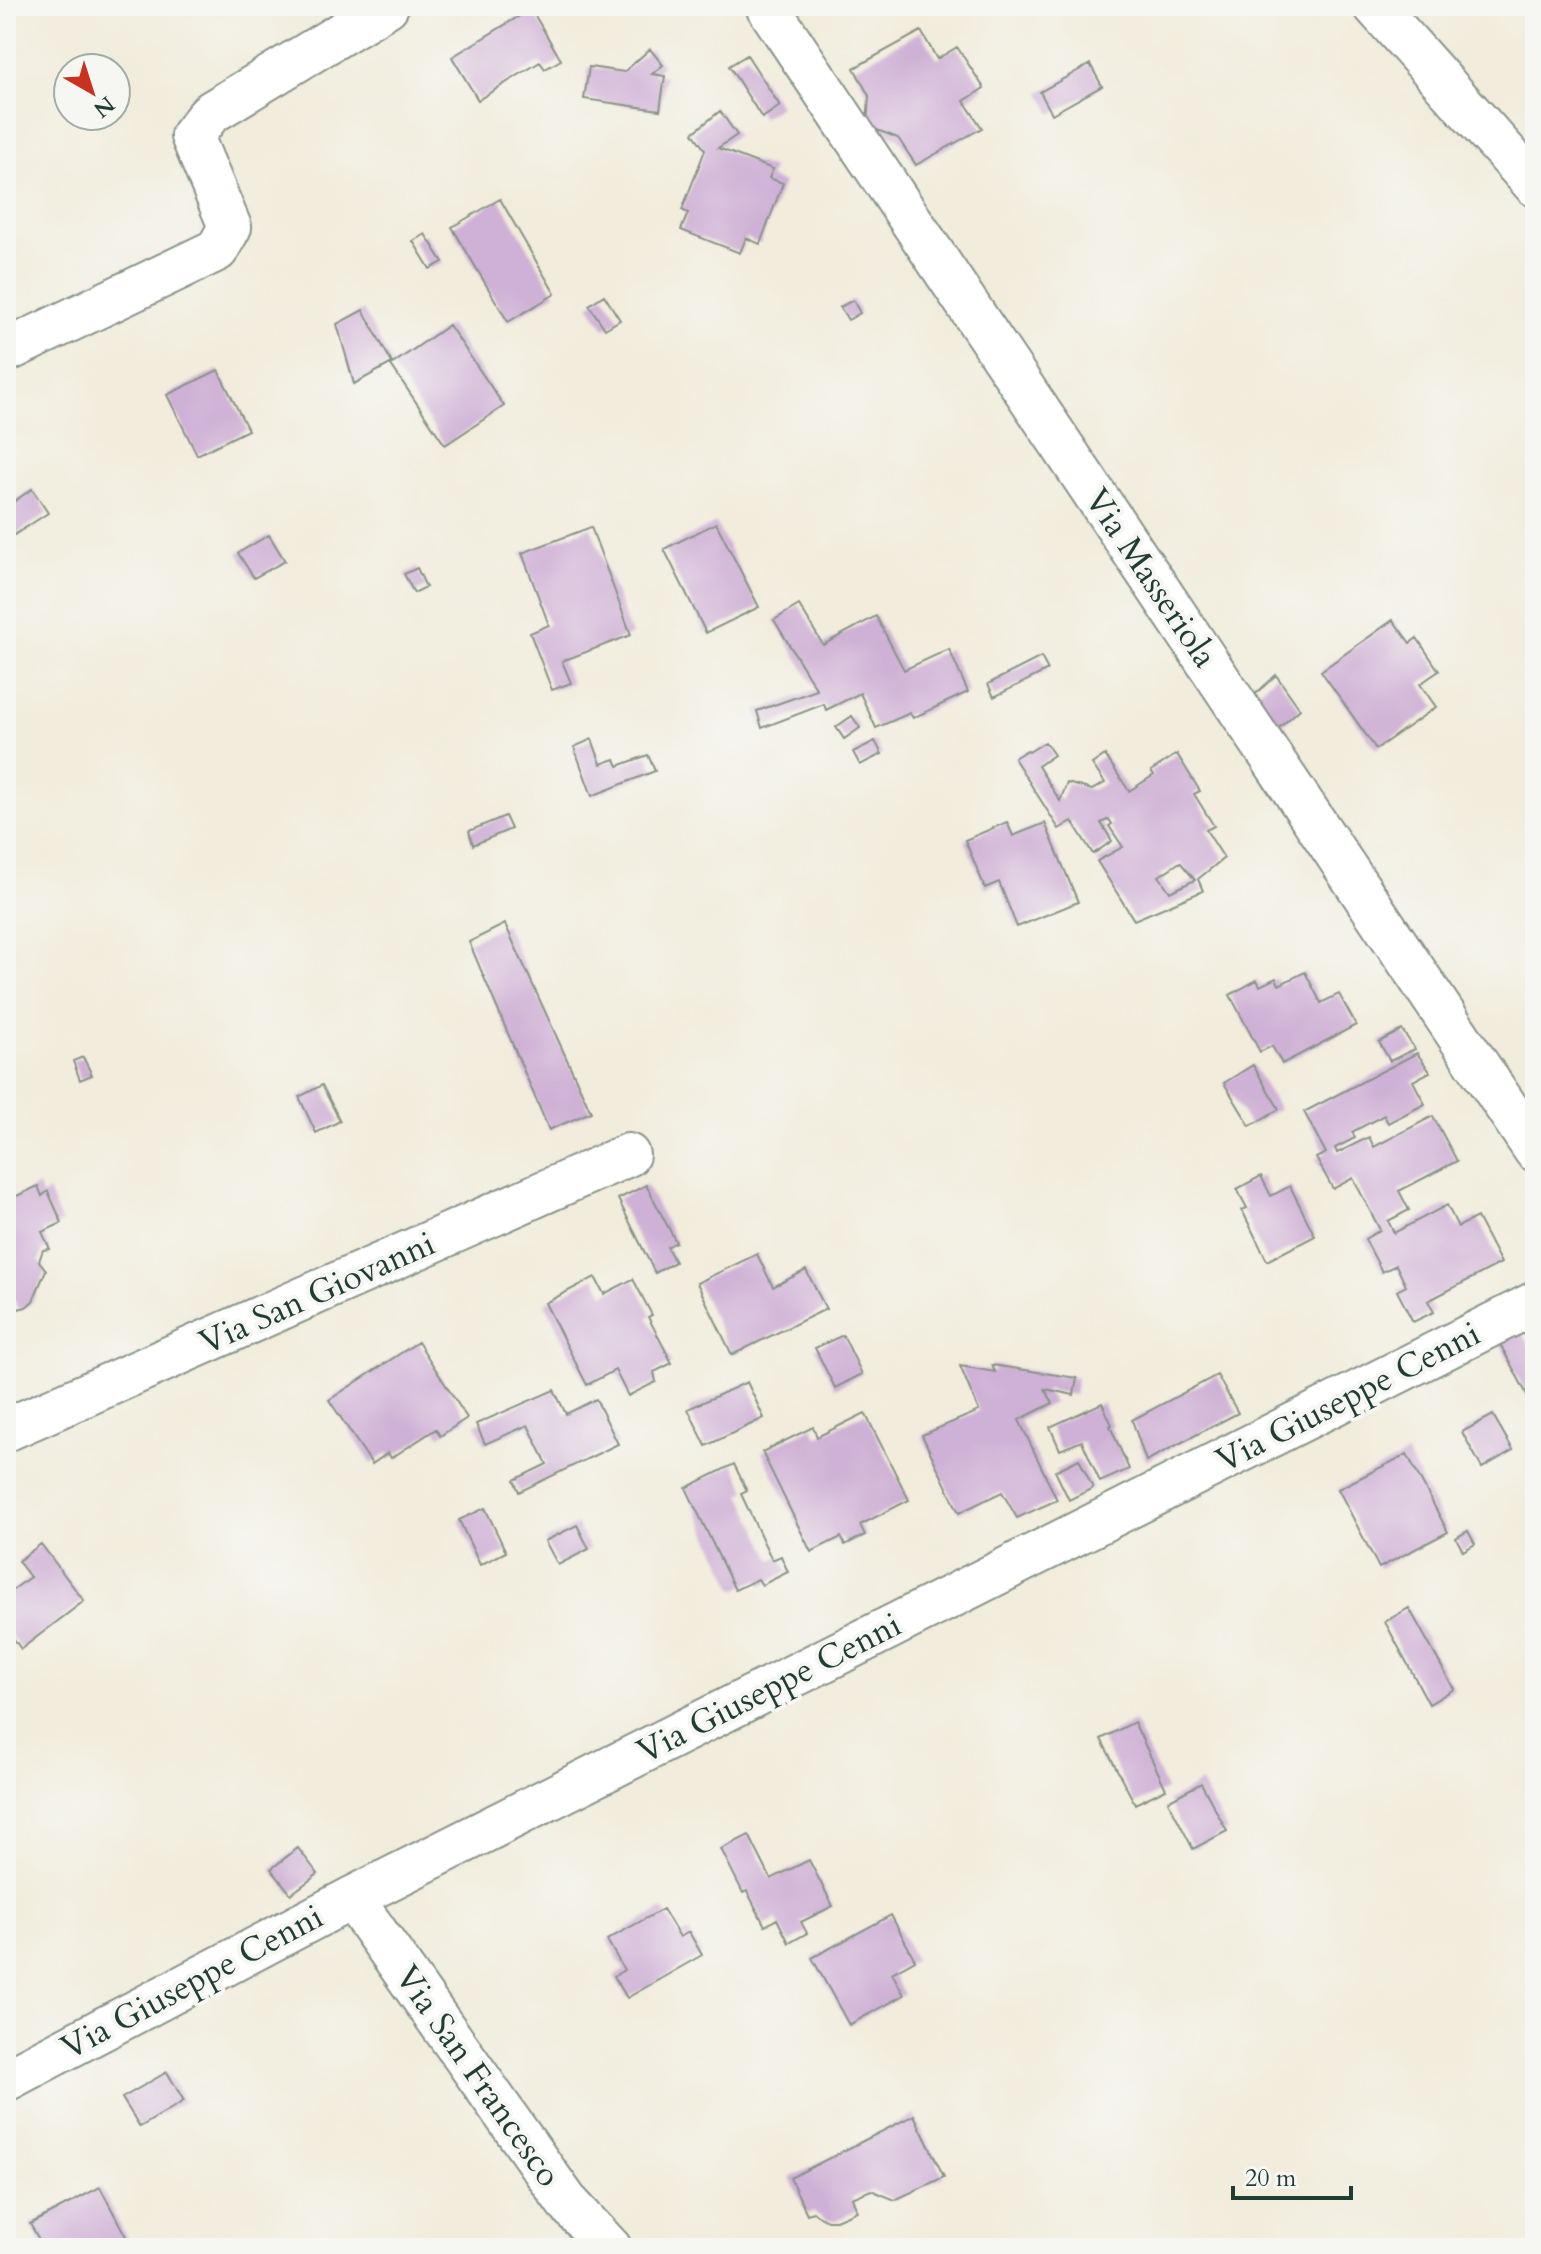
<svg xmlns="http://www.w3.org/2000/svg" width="1541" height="2254" viewBox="0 0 1541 2254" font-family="Cardo,serif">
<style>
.building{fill:#cfb0d6;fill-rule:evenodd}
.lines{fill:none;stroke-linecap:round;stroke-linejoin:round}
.minor-casing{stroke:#889488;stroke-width:46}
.minor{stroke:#fff;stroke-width:42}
.labels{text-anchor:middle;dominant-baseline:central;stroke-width:8;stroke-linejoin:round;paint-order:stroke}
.street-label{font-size:34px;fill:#1f3d34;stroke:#f6f6f2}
</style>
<rect width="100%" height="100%" fill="#f6f6f2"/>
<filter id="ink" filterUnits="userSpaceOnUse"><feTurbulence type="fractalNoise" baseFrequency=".0125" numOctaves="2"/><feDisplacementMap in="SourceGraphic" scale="16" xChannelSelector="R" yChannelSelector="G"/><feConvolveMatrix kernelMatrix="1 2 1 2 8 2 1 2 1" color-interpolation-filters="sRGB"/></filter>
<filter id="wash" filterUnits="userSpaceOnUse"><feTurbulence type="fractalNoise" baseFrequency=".006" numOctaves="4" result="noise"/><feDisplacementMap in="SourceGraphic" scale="32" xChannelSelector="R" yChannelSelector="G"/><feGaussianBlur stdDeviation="1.8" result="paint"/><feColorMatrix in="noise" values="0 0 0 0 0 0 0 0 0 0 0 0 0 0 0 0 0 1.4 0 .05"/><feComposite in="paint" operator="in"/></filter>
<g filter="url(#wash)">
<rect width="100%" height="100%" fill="#f1ecdb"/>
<g id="blocks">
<path class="building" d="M 531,9 L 561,60 L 545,69 L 540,62 L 478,100 L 452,57 Z
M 921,31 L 937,59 L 957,47 L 984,88 L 964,101 L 982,128 L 916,165 L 898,138 L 867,126 L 869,96 L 854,68 Z
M 650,49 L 663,65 L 652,74 L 665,76 L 660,110 L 584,99 L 589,67 L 624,72 Z
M 747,55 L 780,106 L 762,118 L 729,66 Z
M 1090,64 L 1102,86 L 1052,114 L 1040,92 Z
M 720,111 L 737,135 L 718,148 L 773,169 L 769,178 L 783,183 L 760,244 L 746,238 L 740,253 L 681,230 L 688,213 L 682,210 L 705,150 L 693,133 Z
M 500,199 L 555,294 L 508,322 L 452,227 Z
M 425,234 L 443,262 L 430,269 L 413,241 Z
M 604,295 L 620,320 L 605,329 L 589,305 Z
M 853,300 L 860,313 L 848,320 L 840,307 Z
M 363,310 L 392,363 L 354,384 L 337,324 Z
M 449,325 L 504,406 L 445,445 L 391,365 Z
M 218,370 L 248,430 L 197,455 L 167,395 Z
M 32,489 L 48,513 L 11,537 L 6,528 L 6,507 Z
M 716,523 L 759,607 L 706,633 L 664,549 Z
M 591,527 L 631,635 L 562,661 L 571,683 L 552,690 L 530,633 L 549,625 L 522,553 Z
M 269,535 L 285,561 L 254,578 L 238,553 Z
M 417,568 L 426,587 L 414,593 L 404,574 Z
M 799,605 L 823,645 L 876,616 L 904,670 L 949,649 L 968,692 L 913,718 L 910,713 L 876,728 L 860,693 L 826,710 L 824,704 L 762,728 L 757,711 L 817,690 L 774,620 Z
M 1393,620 L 1410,643 L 1417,638 L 1439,671 L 1420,684 L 1436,707 L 1376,749 L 1321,671 Z
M 1041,657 L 1048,670 L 994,697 L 988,684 Z
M 1276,675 L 1300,709 L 1268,738 L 1247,702 Z
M 852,716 L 860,728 L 844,739 L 836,727 Z
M 592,739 L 601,764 L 615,759 L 618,766 L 648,755 L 655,771 L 592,796 L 574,747 Z
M 875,741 L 882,754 L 860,765 L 853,752 Z
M 1045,742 L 1054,755 L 1038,766 L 1060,801 L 1067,783 L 1092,790 L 1105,783 L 1092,764 L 1105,755 L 1129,791 L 1154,775 L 1151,771 L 1177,754 L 1200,791 L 1194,794 L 1214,826 L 1206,830 L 1224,858 L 1198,879 L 1203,891 L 1134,920 L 1097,861 L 1123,847 L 1109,826 L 1112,824 L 1109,819 L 1101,823 L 1112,841 L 1093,854 L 1072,821 L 1059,829 L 1014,758 L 1027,750 L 1029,752 ZM 1180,862 L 1195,880 L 1170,892 L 1159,876 Z
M 505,816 L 511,829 L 473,845 L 469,831 Z
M 1007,822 L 1013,836 L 1045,823 L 1078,902 L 1017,927 L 999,882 L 985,888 L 965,840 Z
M 505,924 L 591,1112 L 549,1130 L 469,942 Z
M 1305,972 L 1321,1003 L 1339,994 L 1356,1025 L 1282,1064 L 1272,1046 L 1260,1052 L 1230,995 L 1257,980 L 1260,986 L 1276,978 L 1279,985 Z
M 1402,1030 L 1415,1049 L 1390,1061 L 1379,1042 Z
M 1417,1053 L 1430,1072 L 1413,1081 L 1425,1104 L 1388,1123 L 1384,1115 L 1352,1132 L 1355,1138 L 1335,1148 L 1337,1153 L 1369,1137 L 1374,1147 L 1433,1116 L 1457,1161 L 1399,1191 L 1409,1210 L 1388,1221 L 1394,1233 L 1447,1205 L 1458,1227 L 1477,1217 L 1501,1263 L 1428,1301 L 1434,1312 L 1413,1322 L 1397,1291 L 1406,1286 L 1396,1265 L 1382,1272 L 1365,1239 L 1380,1230 L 1353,1178 L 1333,1189 L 1316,1158 L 1326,1153 L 1304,1112 Z
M 83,1057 L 92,1075 L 80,1080 L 73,1061 Z
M 1253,1065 L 1279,1109 L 1250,1126 L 1224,1083 Z
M 322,1085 L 340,1121 L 316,1133 L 299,1097 Z
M 1261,1176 L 1271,1196 L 1290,1186 L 1315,1236 L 1267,1261 L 1242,1210 L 1247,1208 L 1237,1189 Z
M 646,1185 L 676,1242 L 667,1247 L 675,1262 L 655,1273 L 618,1199 Z
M 38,1186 L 42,1196 L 48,1191 L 62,1223 L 42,1232 L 50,1249 L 43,1250 L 39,1261 L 46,1270 L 33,1301 L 26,1307 L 18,1309 L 13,1299 L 6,1302 L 6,1201 Z
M 757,1254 L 773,1287 L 806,1270 L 826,1309 L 732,1355 L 697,1283 Z
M 595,1277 L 604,1294 L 633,1279 L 652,1315 L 648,1317 L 672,1363 L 654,1372 L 656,1382 L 628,1396 L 615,1370 L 587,1385 L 545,1303 Z
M 1521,1329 L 1535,1356 L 1535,1402 L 1532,1404 L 1499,1342 Z
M 843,1335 L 862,1374 L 835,1388 L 815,1348 Z
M 418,1342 L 467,1418 L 440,1436 L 436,1429 L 391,1458 L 388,1453 L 372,1464 L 329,1400 Z
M 992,1365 L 1077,1378 L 1074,1395 L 1045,1389 L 1053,1403 L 1019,1420 L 1057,1500 L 1017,1518 L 1002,1492 L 959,1513 L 922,1435 L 979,1411 L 960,1366 L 995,1372 Z
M 1217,1375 L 1238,1413 L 1146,1461 L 1132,1420 Z
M 747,1382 L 764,1418 L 706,1446 L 688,1409 Z
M 554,1390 L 566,1414 L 596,1399 L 618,1444 L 519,1492 L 514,1480 L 547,1464 L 528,1425 L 485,1444 L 476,1424 Z
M 1102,1403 L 1112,1425 L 1110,1426 L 1129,1469 L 1100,1482 L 1082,1441 L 1060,1450 L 1050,1427 Z
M 865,1413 L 909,1500 L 860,1525 L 865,1535 L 845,1545 L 841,1537 L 811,1552 L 762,1452 L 813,1427 L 817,1437 Z
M 1493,1415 L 1513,1450 L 1482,1468 L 1462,1432 Z
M 1407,1454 L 1448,1532 L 1379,1568 L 1338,1489 Z
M 1079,1459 L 1093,1488 L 1069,1500 L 1055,1471 Z
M 734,1464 L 747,1491 L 741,1494 L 772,1560 L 781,1556 L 788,1572 L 762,1585 L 758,1579 L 735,1590 L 686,1488 Z
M 485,1508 L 506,1552 L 480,1565 L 459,1520 Z
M 577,1525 L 589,1549 L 558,1565 L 545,1541 Z
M 1468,1531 L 1475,1544 L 1463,1551 L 1456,1538 Z
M 41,1544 L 84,1601 L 21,1649 L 6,1628 L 6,1595 L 30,1577 L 18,1561 Z
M 1409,1608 L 1454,1689 L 1429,1704 L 1385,1622 Z
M 1134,1722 L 1166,1789 L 1135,1804 L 1101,1739 Z
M 1201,1783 L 1227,1831 L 1193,1849 L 1168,1801 Z
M 749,1835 L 771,1879 L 809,1860 L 833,1906 L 801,1922 L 807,1933 L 789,1943 L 777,1919 L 765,1926 L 747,1891 L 743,1893 L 721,1849 Z
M 298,1848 L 318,1874 L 291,1894 L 271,1869 Z
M 663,1909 L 680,1937 L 689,1932 L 702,1955 L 627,1998 L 614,1976 L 624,1970 L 607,1940 Z
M 891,1915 L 915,1960 L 892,1973 L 904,1995 L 849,2025 L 812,1958 Z
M 167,2072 L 184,2101 L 140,2127 L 122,2098 Z
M 914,2115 L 944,2177 L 895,2200 L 871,2190 L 852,2198 L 857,2211 L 836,2220 L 827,2220 L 813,2212 L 807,2214 L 790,2178 Z
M 100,2187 L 132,2248 L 44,2248 L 30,2224 Z"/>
</g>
</g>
<g filter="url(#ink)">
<use href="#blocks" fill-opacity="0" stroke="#889488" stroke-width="2"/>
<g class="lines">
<defs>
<path id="minor" d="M 767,6 L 1535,1150
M 1375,6 L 1535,185
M 6,351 L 217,250 L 230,227 L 192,136 L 210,113 L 387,6
M 6,1430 L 628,1155
M 352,1898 L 566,2201 L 610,2248
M 6,2080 L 352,1898 L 1535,1303"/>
</defs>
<use href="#minor" class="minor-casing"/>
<use href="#minor" class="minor"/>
</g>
</g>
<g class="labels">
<g class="street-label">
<text transform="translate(1151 578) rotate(56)">Via Masseriola</text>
<text transform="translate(317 1293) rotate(-24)">Via San Giovanni</text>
<text transform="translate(1348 1397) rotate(-27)">Via Giuseppe Cenni</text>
<text transform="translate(769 1688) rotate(-27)">Via Giuseppe Cenni</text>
<text transform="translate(192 1982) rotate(-28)">Via Giuseppe Cenni</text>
<text transform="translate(478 2076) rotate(55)">Via San Francesco</text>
</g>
</g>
<rect width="1541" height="2254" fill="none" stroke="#f6f6f2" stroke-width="32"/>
<g transform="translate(92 92) rotate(141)"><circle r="38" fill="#f6f6f2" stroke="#a0aca6" stroke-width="2"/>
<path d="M0-6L14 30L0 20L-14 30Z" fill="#c8321e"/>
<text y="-12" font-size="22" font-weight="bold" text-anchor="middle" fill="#1f3d34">N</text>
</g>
<path d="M1233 2186v12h118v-12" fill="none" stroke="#1f3d34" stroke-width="4"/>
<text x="1245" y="2186" font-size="24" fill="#1f3d34" stroke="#f6f6f2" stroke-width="6" paint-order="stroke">20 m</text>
</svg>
